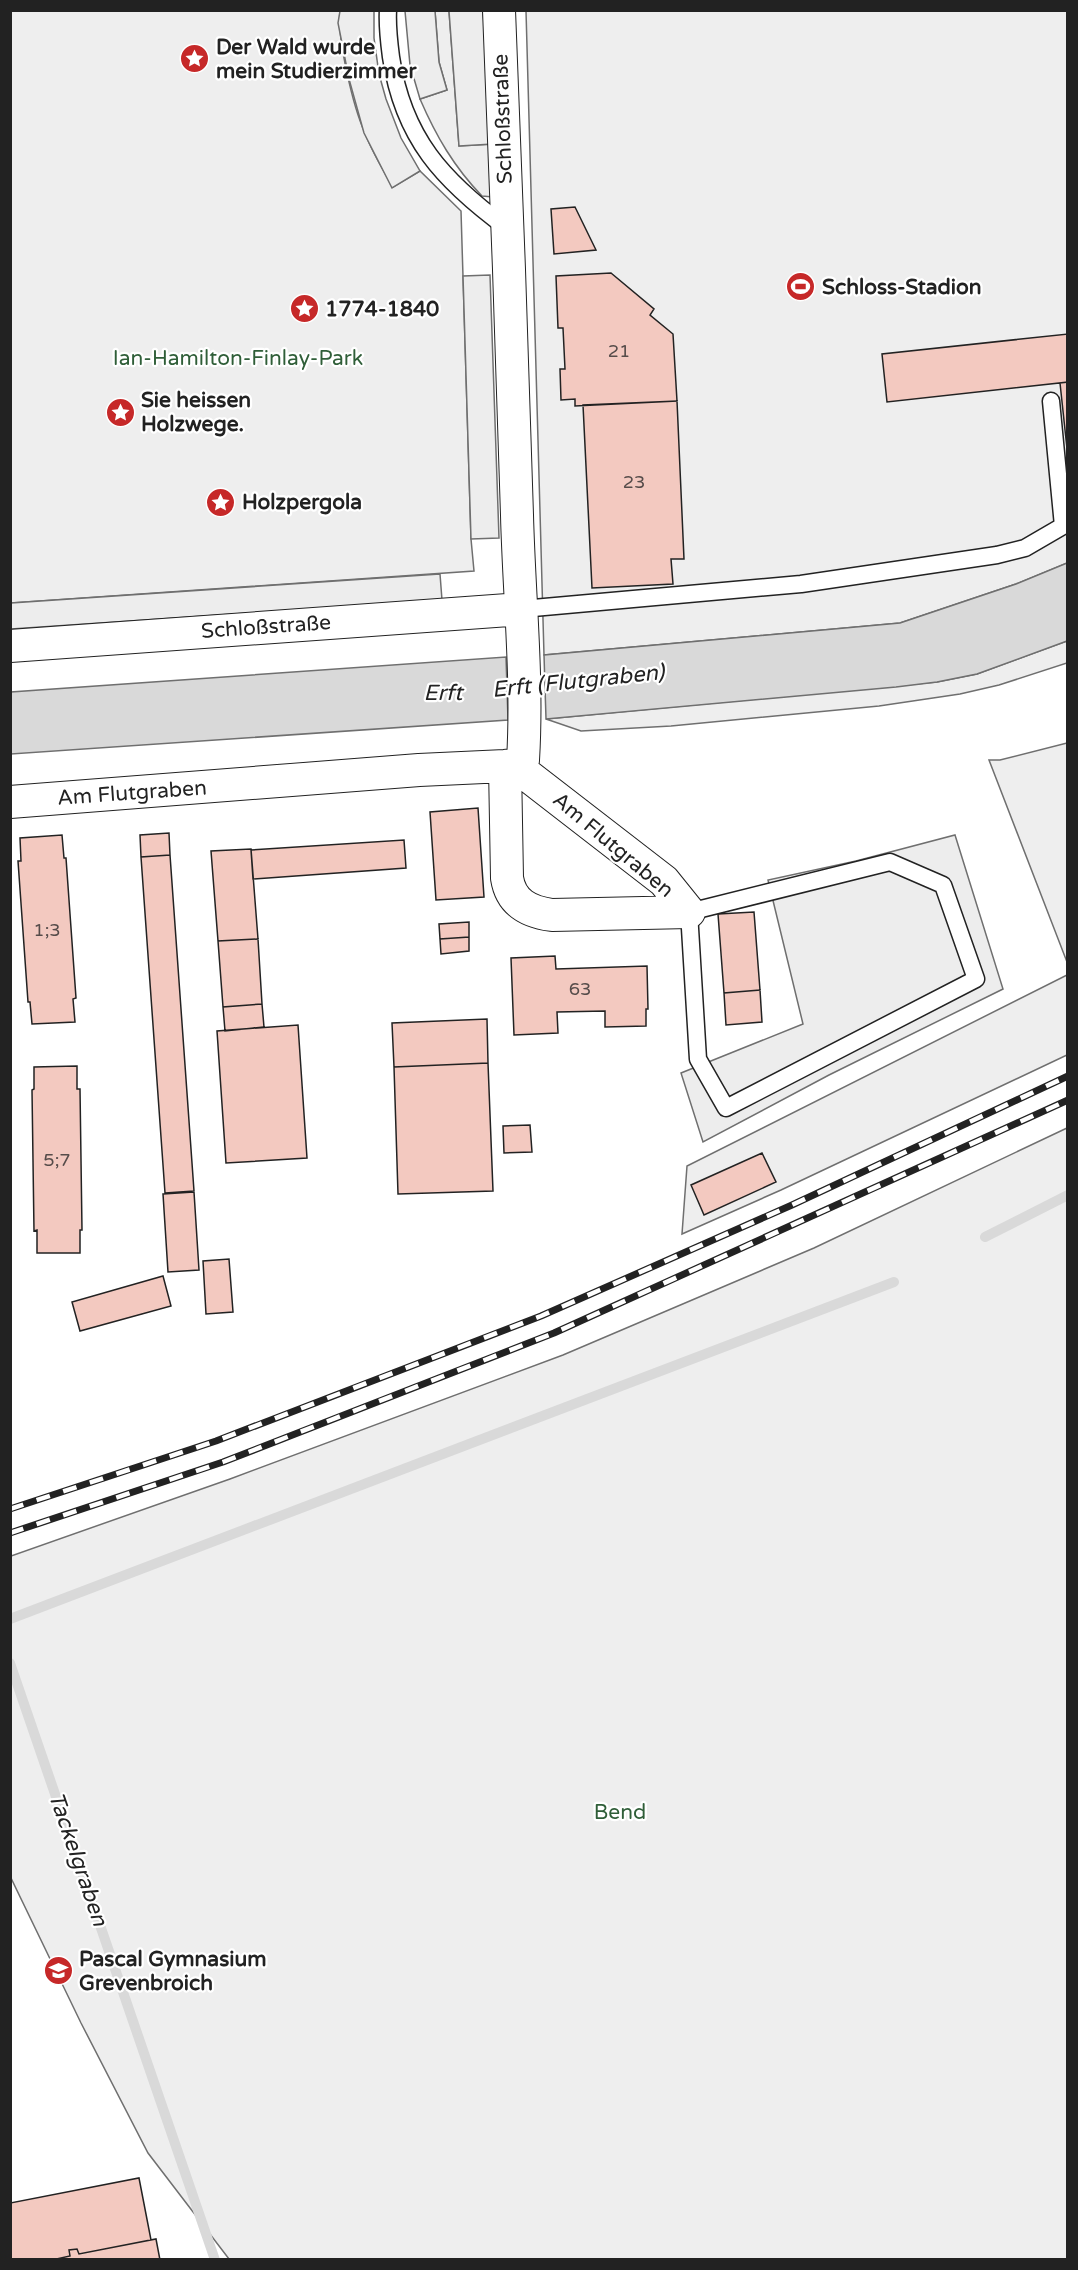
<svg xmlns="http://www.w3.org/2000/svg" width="1078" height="2270" viewBox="0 0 1078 2270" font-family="'Varela Round',sans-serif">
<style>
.green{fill:#eee;stroke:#6f6f6f;stroke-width:1.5}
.parking{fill:#ededed;stroke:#6f6f6f;stroke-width:1.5}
.water{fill:#d9d9d9;stroke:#6f6f6f;stroke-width:1.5}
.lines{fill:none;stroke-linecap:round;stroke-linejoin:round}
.stream{stroke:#d9d9d9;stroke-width:10}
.building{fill:#f3c9c0;stroke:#222;stroke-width:1.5}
.service-casing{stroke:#222;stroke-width:19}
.minor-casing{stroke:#222;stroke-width:34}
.service{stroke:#fff;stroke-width:16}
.minor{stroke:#fff;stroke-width:32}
.rail-casing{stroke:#222;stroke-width:7}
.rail{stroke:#fff;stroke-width:4.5;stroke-dasharray:14;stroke-linecap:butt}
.labels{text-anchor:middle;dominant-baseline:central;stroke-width:4.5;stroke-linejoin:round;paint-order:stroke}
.number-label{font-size:18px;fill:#564c4a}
.poi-label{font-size:21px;font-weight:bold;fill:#222;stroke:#fff;text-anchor:start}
.street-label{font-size:21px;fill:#222;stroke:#fff}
.park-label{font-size:21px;fill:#2f5e38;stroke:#fff}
.water-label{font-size:22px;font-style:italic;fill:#222;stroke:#fff}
</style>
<rect width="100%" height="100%" fill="#fff"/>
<path class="green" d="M 11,11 L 340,11 C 337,38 353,107 365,133 C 372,152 383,170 393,187 L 420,171 L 461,211 L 471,539 L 474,571 L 11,603 Z
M 435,11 L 449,11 L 459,146 L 493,144 L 493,197 L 482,196 C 454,167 436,136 420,99 L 447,90 L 439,62 Z
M 526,11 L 1067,11 L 1067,563 L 1016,584 L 900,623 L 544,655 Z
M 1067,641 L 1067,663 L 999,685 L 960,694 L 879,706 L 671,726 L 581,731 L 546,719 L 937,682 L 977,674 Z
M 1067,743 L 1068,743 L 1067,962 L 989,760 L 1000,760 Z
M 1067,975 L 1067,1055 L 781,1190 L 682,1234 L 687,1166 Z
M 1067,1128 L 1067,2259 L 229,2259 L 148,2153 L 81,2023 L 11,1878 L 11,1556 L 230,1479 L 563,1355 L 814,1248 Z"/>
<path class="parking" d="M 340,11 L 374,11 L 374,38 L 379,74 L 386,99 L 401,138 L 420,171 L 392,188 L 364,133 L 349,79 L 338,23 Z
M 405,11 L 435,11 L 439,62 L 447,90 L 420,99 L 410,65 Z
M 449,11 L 483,11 L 493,144 L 459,146 Z
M 490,275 L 499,538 L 471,539 L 463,276 Z
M 440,574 L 442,600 L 11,629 L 11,603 Z
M 955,835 L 1003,989 L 829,1075 L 703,1142 L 681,1073 L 803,1024 L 768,880 L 856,861 Z"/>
<path class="water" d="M 1067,563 L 1067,641 L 977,674 L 937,682 L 896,687 L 546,719 L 544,655 L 900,623 L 1016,584 Z
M 506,657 L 508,720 L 11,754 L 11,692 Z"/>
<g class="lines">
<path class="stream" d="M 985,1237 L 1068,1195
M 10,1619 L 894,1282
M 10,1663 L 215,2260"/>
</g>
<path class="building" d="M 575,207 L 596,250 L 554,254 L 551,209 Z
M 611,273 L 654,309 L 650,315 L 673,334 L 677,401 L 575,406 L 575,399 L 561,400 L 560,369 L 565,369 L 563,328 L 558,328 L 556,276 Z
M 1068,334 L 1068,382 L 887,402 L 882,354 Z
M 1068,382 L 1068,458 L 1060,383 Z
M 677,401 L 684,559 L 671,559 L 673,584 L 592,588 L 583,405 Z
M 478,808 L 484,897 L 436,900 L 430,812 Z
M 169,833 L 170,855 L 141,857 L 140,835 Z
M 62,835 L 64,858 L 66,858 L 76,998 L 73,999 L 75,1022 L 32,1024 L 30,1002 L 28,1002 L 18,861 L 21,861 L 20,838 Z
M 404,840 L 406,868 L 253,879 L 251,850 Z
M 251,849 L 258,939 L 218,941 L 211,851 Z
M 170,855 L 194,1191 L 165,1193 L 141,857 Z
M 754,912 L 760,990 L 724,993 L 718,914 Z
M 469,922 L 469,937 L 440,939 L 439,924 Z
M 469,937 L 469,951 L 441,954 L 440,939 Z
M 258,939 L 262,1004 L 223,1007 L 218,941 Z
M 555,956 L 556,969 L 647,966 L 648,1009 L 646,1009 L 646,1026 L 605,1027 L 605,1011 L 557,1012 L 558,1033 L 514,1035 L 511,958 Z
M 760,990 L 762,1022 L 726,1025 L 724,993 Z
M 262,1004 L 264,1027 L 225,1031 L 223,1007 Z
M 487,1019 L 488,1063 L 394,1067 L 392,1023 Z
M 298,1025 L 307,1158 L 226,1163 L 217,1031 Z
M 488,1063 L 493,1191 L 398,1194 L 394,1067 Z
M 77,1066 L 77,1089 L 80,1089 L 82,1230 L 80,1230 L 80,1253 L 37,1253 L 37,1230 L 34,1231 L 32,1090 L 34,1089 L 34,1067 Z
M 530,1125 L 532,1152 L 504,1153 L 503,1126 Z
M 762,1153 L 776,1182 L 704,1215 L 691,1185 Z
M 194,1192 L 199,1270 L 168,1272 L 163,1194 Z
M 229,1259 L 233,1312 L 206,1314 L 203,1261 Z
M 163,1276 L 171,1306 L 80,1331 L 72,1302 Z
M 139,2178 L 151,2240 L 79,2254 L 77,2249 L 69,2250 L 70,2256 L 52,2260 L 10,2260 L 10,2203 Z
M 156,2239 L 160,2260 L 52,2260 L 70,2256 L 69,2250 L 77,2249 L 79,2254 Z"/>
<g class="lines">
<defs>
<path id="service" d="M 388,10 C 387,26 389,42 391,57 C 403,138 443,181 507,228
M 1051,401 L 1063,526
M 522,609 L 801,584 L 997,555 L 1025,548 L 1068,523
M 890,862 L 943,885 L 976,979 L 726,1108 L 698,1059 L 689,912 Z"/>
<path id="minor" d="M 10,646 L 522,609
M 505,766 L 507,878 C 511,903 529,912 552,915 L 689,912 L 664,881 L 514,765
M 10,802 L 419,770 L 505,766 L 514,765 L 523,760 C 528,678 519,596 517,515 C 512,346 506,179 499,10"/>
</defs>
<use href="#service" class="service-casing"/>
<use href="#minor" class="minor-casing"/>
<use href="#service" class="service"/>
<use href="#minor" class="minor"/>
<defs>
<path id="rail" d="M 10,1509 L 216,1441 L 541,1316 L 792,1205 L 1068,1076
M 10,1533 L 223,1462 L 554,1333 L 1068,1100"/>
</defs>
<use href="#rail" class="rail-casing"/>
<use href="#rail" class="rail"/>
</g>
<defs>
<symbol id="sight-disc" viewBox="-11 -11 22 22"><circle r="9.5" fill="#c62828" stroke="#fff"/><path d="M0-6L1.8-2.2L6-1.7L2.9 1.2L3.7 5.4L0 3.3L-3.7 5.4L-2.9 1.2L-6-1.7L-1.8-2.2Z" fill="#fff"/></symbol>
<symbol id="stadium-disc" viewBox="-11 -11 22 22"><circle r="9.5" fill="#c62828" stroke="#fff"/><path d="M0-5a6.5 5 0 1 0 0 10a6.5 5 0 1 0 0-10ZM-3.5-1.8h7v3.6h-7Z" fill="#fff"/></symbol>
<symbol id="school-disc" viewBox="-11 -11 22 22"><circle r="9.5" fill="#c62828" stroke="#fff"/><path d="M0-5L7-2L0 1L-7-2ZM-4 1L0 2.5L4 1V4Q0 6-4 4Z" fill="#fff"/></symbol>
</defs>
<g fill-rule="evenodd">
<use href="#sight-disc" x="178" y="42" width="33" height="33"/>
<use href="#stadium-disc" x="784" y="270" width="33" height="33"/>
<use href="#sight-disc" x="288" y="292" width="33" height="33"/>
<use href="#sight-disc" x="104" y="396" width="33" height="33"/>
<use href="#sight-disc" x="204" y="486" width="33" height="33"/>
<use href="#school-disc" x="42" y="1954" width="33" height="33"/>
</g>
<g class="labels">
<g class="number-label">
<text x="619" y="351">21</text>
<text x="634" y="482">23</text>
<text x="47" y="930">1;3</text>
<text x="580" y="989">63</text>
<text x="57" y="1160">5;7</text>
</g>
<g class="poi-label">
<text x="216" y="47">Der Wald wurde<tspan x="216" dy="24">mein Studierzimmer</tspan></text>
<text x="822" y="287">Schloss-Stadion</text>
<text x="325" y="309">1774-1840</text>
<text x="141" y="400">Sie heissen<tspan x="141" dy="24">Holzwege.</tspan></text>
<text x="242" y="502">Holzpergola</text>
<text x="79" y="1959">Pascal Gymnasium<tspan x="79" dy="24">Grevenbroich</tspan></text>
</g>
<g class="street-label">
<text transform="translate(503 119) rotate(-92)">Schloßstraße</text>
<text transform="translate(266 627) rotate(-4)">Schloßstraße</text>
<text transform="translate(132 793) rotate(-4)">Am Flutgraben</text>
<text transform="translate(613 845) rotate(40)">Am Flutgraben</text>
</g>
<g class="park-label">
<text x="238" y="358">Ian-Hamilton-Finlay-Park</text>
<text x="620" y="1812">Bend</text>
</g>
<g class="water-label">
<text transform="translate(578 681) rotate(-6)">Erft (Flutgraben)</text>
<text x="443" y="693">Erft</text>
<text transform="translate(78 1859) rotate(71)">Tackelgraben</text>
</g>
</g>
<rect width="1078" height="2270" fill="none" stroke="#222222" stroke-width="24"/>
</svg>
